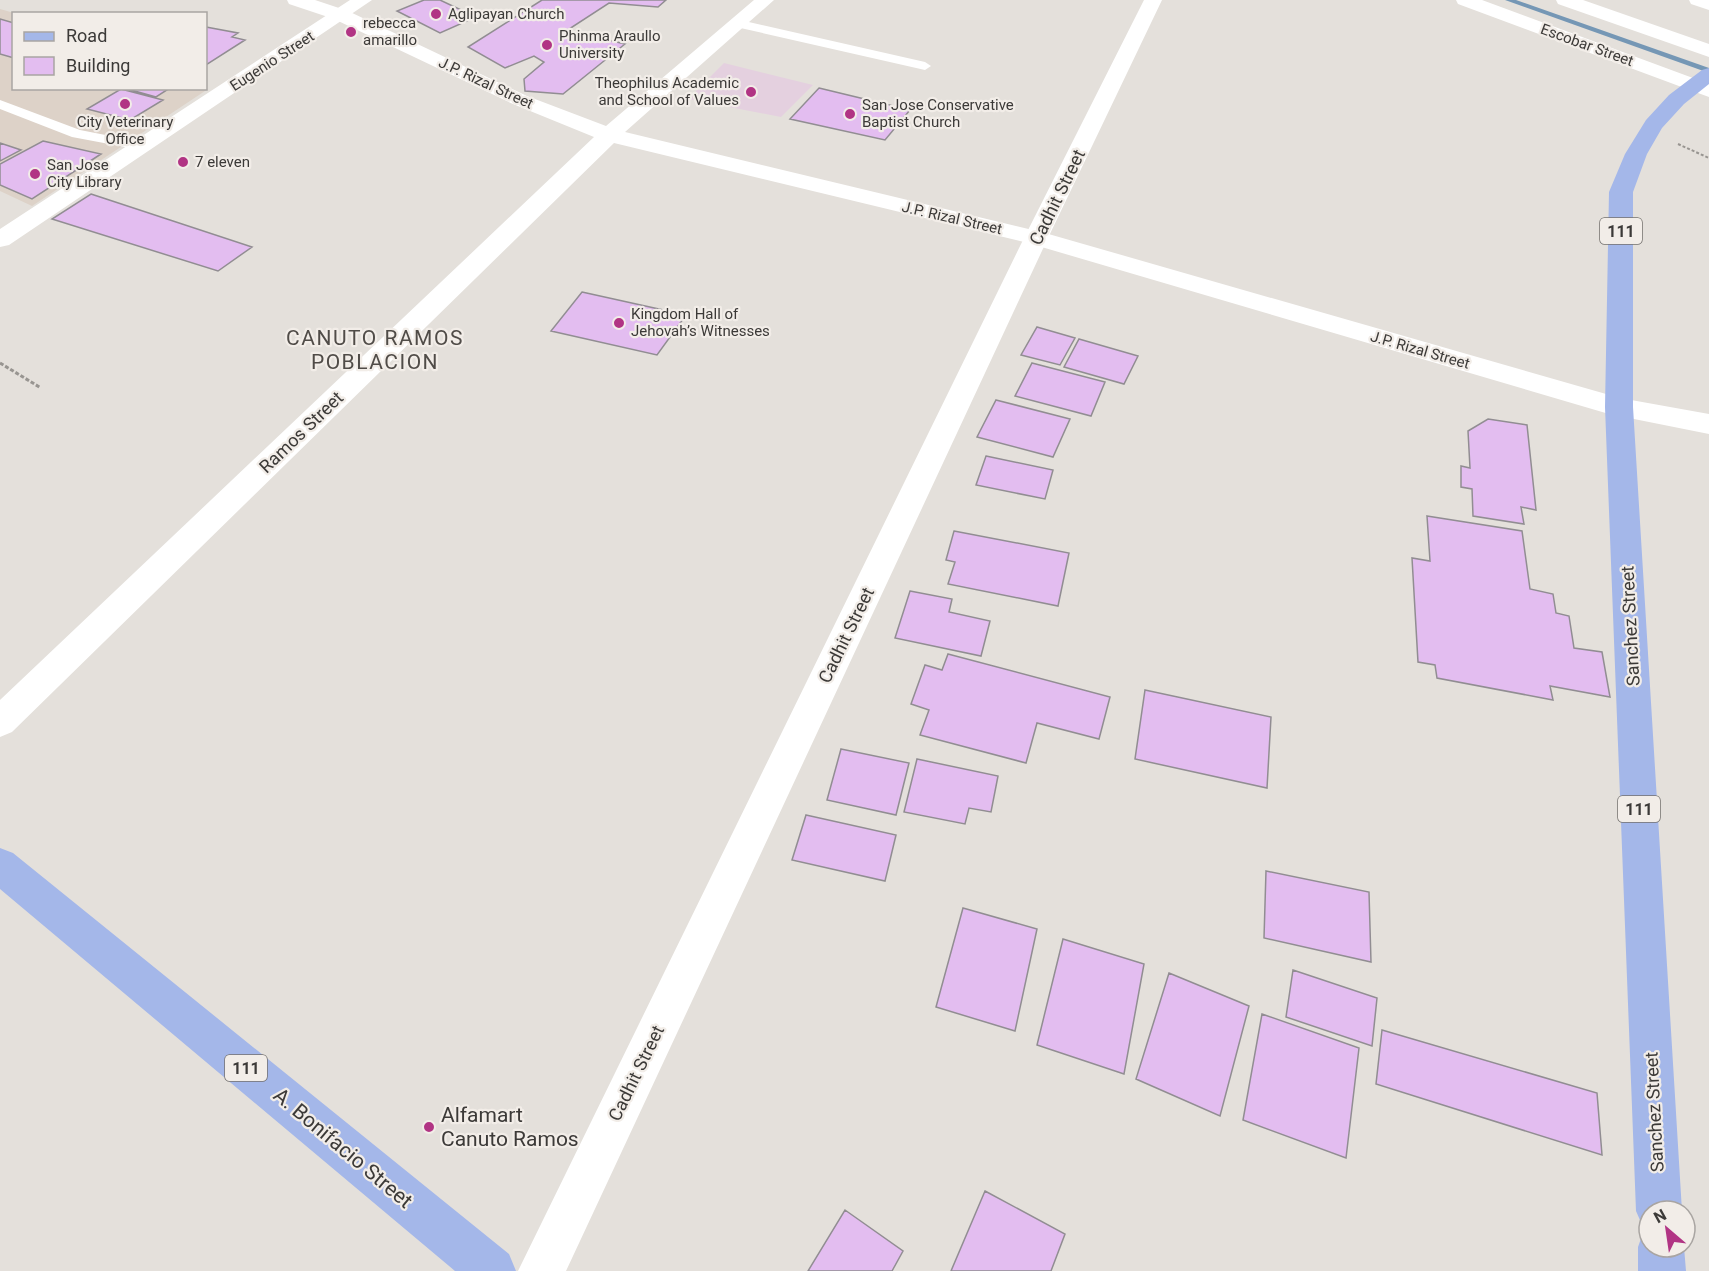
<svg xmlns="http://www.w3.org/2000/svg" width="1709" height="1271" viewBox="0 0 1709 1271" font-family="Roboto,sans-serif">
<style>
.built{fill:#ddd2c8}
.education{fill:#e4d0df}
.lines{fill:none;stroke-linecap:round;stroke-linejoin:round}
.stream{fill:#7597b5;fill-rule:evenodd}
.building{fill:#e3bdf0;stroke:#918d92;stroke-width:1.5}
.path-far1{stroke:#989591;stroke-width:2;stroke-dasharray:3 2;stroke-linecap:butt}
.path{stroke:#989591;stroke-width:3;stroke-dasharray:4 2;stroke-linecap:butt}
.service{fill:#fff;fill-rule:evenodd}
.minor{fill:#fff;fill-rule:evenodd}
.tertiary{fill:#fff;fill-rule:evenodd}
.primary{fill:#a4b7e9;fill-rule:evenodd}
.poi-dot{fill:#b13484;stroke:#f2ede8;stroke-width:2}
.labels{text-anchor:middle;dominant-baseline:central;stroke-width:4.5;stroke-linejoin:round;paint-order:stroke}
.far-poi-label{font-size:15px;fill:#3c3a38;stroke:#f2ede8;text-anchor:start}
.far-street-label{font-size:15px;fill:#3c3a38;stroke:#f2ede8}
.shield{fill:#f2ede8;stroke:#73706d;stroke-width:1.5}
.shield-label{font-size:16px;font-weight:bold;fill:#3c3a38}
.street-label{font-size:18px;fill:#3c3a38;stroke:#f2ede8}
.quarter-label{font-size:21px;letter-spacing:1.5px;fill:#504c48;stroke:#f2ede8}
.near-poi-label{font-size:21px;fill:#3c3a38;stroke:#f2ede8;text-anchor:start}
.near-street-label{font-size:21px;fill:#3c3a38;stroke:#f2ede8}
</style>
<rect width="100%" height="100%" fill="#e4e0db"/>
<path class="built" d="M 0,9 L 14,13 L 14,88 L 208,89 L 32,206 L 0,191 Z"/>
<path class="education" d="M 724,63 L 813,85 L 781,117 L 688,99 Z"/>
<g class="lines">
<path class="stream" d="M 1505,0 L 1516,0 L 1709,68 L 1709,73 Z"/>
</g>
<path class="building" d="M 424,0 L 440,0 L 476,17 L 440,33 L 397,11 Z
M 542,0 L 666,0 L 658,7 L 609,3 L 566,31 L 581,40 L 587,35 L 625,44 L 563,94 L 525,91 L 524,79 L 544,62 L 534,56 L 505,68 L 468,47 Z
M 0,19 L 14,23 L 14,58 L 0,54 Z
M 206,27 L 238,33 L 232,37 L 245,40 L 206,65 Z
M 124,88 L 170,88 L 156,97 Z
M 819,88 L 910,110 L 885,140 L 790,119 Z
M 121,89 L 163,100 L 130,120 L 87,109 Z
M 43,141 L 101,154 L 32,199 L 0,185 L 0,164 Z
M 0,143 L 21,150 L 0,161 Z
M 91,194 L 252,247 L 218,271 L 52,219 Z
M 582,292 L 686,315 L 657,355 L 551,331 Z
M 1037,327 L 1075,338 L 1060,365 L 1021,355 Z
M 1079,339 L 1138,356 L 1124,384 L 1064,367 Z
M 1032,363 L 1105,382 L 1091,416 L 1015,396 Z
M 996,400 L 1070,419 L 1053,457 L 977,437 Z
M 1488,419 L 1527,425 L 1536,510 L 1521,507 L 1524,524 L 1473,516 L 1472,489 L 1461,487 L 1461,466 L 1470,468 L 1468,431 Z
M 986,456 L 1053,470 L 1045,499 L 976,485 Z
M 1427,516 L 1522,531 L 1530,589 L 1553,594 L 1556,613 L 1569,616 L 1574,648 L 1602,652 L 1610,697 L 1550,686 L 1553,700 L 1437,678 L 1435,665 L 1418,662 L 1412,558 L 1430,561 Z
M 954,531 L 1069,553 L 1058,606 L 948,584 L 955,562 L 946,560 Z
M 910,591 L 952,599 L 949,612 L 990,621 L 981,656 L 895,638 Z
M 948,654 L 1110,697 L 1099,739 L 1037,723 L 1026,763 L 920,735 L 929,710 L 911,704 L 925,665 L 942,670 Z
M 1145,690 L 1271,717 L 1267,788 L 1135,759 Z
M 841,749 L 909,763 L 896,815 L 827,800 Z
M 917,759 L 998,776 L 991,812 L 969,808 L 965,824 L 904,812 Z
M 806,815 L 896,835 L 885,881 L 792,860 Z
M 1266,871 L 1369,892 L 1371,962 L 1264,938 Z
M 963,908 L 1037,929 L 1015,1031 L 936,1007 Z
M 1063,939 L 1144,964 L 1124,1074 L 1037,1045 Z
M 1293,970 L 1377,998 L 1372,1046 L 1286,1017 Z
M 1169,973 L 1249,1006 L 1220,1116 L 1136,1079 Z
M 1262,1014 L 1359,1048 L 1346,1158 L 1243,1120 Z
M 1382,1030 L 1597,1093 L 1602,1155 L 1376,1084 Z
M 985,1191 L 1065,1234 L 1051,1271 L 951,1271 Z
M 845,1210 L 903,1251 L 892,1271 L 808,1271 Z"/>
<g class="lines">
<path class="path-far1" d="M 1678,144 L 1709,158"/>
<path class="path" d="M 0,363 L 41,388"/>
<path class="service" d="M 740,20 L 925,62 L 931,66 L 925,70 L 736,27 L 734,24 Z
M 0,100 L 80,130 L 141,142 L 148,146 L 141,150 L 72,137 L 0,109 Z"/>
<path class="minor" d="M 350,0 L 372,0 L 9,245 L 0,247 L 0,229 Z
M 1144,0 L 1162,0 L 1048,238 L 566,1271 L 518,1271 L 1024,238 Z
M 1556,0 L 1583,0 L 1709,44 L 1709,57 L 1558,4 Z
M 1689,0 L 1709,0 L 1709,10 L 1691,4 Z
M 1694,79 L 1709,84 L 1709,97 L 1687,89 L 1684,85 L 1687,81 Z"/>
<path class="tertiary" d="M 287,0 L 315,0 L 348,11 L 527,96 L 606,126 L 754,0 L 774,0 L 625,132 L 1045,233 L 1620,398 L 1709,414 L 1709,434 L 1609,414 L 1028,243 L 614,143 L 12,732 L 0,737 L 0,700 L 594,137 L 513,104 L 334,19 L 289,4 Z
M 1456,0 L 1482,0 L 1701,81 L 1704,85 L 1701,89 L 1694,91 L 1687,89 L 1458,4 Z"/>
<path class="primary" d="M 1709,68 L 1709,84 L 1684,104 L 1662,128 L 1647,154 L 1633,192 L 1633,407 L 1682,1211 L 1649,1211 L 1649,1247 L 1684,1247 L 1686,1271 L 1638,1271 L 1638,1247 L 1644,1230 L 1648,1229 L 1643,1227 L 1636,1211 L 1605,407 L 1609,192 L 1625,154 L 1646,120 L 1669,95 L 1702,70 Z
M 0,848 L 13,853 L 509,1254 L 516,1271 L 455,1271 L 0,889 Z"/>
</g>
<g class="poi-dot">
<circle cx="436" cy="14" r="6"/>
<circle cx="351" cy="32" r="6"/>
<circle cx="547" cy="45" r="6"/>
<circle cx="751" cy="92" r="6"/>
<circle cx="125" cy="104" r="6"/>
<circle cx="850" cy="114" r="6"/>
<circle cx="183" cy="162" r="6"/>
<circle cx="35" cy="174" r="6"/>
<circle cx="619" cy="323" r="6"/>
<circle cx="429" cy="1127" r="6"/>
</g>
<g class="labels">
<g class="far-poi-label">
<text x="448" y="14">Aglipayan Church</text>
<text x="363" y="23">rebecca<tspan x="363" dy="17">amarillo</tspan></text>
<text x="559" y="36">Phinma Araullo<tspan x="559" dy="17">University</tspan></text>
<text x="739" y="83" text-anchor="end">Theophilus Academic<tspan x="739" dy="17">and School of Values</tspan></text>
<text x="862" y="105">San Jose Conservative<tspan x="862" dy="17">Baptist Church</tspan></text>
<text x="125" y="122" text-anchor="middle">City Veterinary<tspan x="125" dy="17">Office</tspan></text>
<text x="195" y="162">7 eleven</text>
<text x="47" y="165">San Jose<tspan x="47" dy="17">City Library</tspan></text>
<text x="631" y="314">Kingdom Hall of<tspan x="631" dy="17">Jehovah’s Witnesses</tspan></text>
</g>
<g class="far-street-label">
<text transform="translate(1587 45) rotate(20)">Escobar Street</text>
<text transform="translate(272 61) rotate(-33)">Eugenio Street</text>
<text transform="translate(486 83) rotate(25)">J.P. Rizal Street</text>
<text transform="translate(952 218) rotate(13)">J.P. Rizal Street</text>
<text transform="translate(1420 350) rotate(16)">J.P. Rizal Street</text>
</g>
<g class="shield">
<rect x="1600" y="218" width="42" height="26" rx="4.5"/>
<rect x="1618" y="796" width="42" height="26" rx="4.5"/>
<rect x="225" y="1055" width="42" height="26" rx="4.5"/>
</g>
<g class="shield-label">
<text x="1621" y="231">111</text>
<text x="1639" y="809">111</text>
<text x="246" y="1068">111</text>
</g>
<g class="street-label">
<text transform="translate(1057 197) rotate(-64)">Cadhit Street</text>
<text transform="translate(301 432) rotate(-44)">Ramos Street</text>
<text transform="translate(1630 626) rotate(-93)">Sanchez Street</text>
<text transform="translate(846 635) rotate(-64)">Cadhit Street</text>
<text transform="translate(636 1073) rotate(-64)">Cadhit Street</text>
<text transform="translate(1654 1112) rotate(-93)">Sanchez Street</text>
</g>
<g class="quarter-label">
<text x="375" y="338">CANUTO RAMOS<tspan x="375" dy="24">POBLACION</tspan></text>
</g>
<g class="near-poi-label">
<text x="441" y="1115">Alfamart<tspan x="441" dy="24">Canuto Ramos</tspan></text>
</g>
<g class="near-street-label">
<text transform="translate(343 1148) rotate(40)">A. Bonifacio Street</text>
</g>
</g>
<rect x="12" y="12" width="195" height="78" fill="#f2ede8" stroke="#a9a5a2" stroke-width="1.5"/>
<rect x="24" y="32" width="30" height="9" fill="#a4b7e9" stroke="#a9a5a2" stroke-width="1.5"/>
<text x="66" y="42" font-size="18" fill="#3c3a38">Road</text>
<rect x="24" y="57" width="30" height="18" fill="#e3bdf0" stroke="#a9a5a2" stroke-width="1.5"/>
<text x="66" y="72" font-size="18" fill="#3c3a38">Building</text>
<g transform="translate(1667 1229) rotate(331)"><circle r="28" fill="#f2ede8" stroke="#a9a5a2" stroke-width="1.5"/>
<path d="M0-4.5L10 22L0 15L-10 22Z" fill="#b13484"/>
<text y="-9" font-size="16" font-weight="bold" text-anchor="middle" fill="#3c3a38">N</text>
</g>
</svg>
